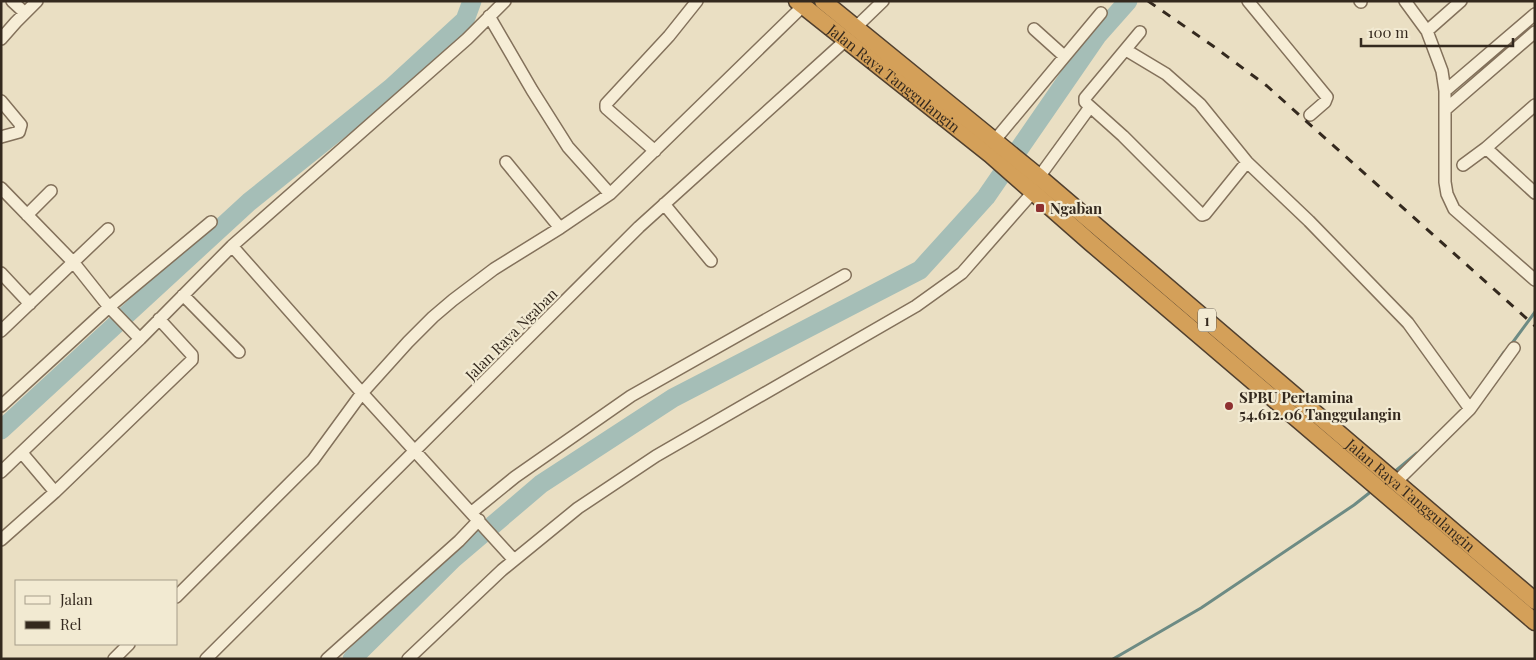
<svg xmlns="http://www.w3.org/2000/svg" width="1536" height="660" viewBox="0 0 1536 660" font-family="'Playfair Display',serif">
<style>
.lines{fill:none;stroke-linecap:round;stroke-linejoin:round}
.stream{stroke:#6d8b84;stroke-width:3}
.river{stroke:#a5beb7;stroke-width:19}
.minor-casing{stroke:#83715b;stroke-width:14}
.highway-casing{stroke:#51402f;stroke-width:19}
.minor{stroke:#f6edd6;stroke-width:11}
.highway{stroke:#d4a059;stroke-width:16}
.rail{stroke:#34291e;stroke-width:3;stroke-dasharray:9 9;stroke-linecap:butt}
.poi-dot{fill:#8e3030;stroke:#f2ead2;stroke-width:2}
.labels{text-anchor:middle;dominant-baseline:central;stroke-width:4.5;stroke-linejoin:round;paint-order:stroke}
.shield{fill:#f2ead2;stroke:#6d6354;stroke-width:1}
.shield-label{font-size:14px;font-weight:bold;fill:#34291e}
.street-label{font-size:15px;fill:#34291e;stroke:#f2ead2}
.poi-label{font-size:15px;font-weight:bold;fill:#34291e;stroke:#f2ead2;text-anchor:start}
</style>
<rect width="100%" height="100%" fill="#eadfc3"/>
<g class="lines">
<path class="stream" d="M 1510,346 L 1535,312
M 1489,374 L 1504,352
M 1393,473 L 1417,453
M 1113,659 L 1201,608 L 1354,505 L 1373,490"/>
<path class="river" d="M 1,430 L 249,202 L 391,88 L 465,20 L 472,1
M 352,659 L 453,559 L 541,484 L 673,398 L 920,270 L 986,197 L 1097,36 L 1128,1"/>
<defs>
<path id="minor" d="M 12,1 L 25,13
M 1248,1 L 1327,97 L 1325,102 L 1310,115
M 1360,1 L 1361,2
M 1405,1 L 1427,31 L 1442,71 L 1445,91 L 1445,182 L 1447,194 L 1454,209 L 1535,280
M 489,16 L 532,90 L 568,147 L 610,194
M 855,28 L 883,1
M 1034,29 L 1064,56
M 1427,31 L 1461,1
M 1140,32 L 1085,98 L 1085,102 L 1123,136 L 1202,215 L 1205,214 L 1247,162
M 1,39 L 16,22 L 37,1
M 1126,50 L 1166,74 L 1200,104 L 1247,162 L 1309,221 L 1408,323 L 1470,409
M 1445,91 L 1535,14
M 1,101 L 21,125 L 19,132 L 1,137
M 1535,105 L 1486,148 L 1535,193
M 1446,109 L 1535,32
M 995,140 L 1101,13
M 655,151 L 606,108 L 606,104 L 669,36 L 697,1
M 506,162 L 560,228
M 1463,165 L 1486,148
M 1039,177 L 1090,107
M 1,188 L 74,263 L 109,307 L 211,222
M 664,204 L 711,261
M 27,215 L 51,191
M 232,246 L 362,393 L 514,560
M 1,273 L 30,304
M 183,295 L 239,352
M 1,331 L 108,229
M 1,406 L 109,307 L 140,339
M 22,453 L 55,492
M 1,472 L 140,339 L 232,246 L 467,39 L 505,1
M 1396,482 L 1470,409 L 1514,348
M 472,512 L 515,477 L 631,396 L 845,275
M 1,540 L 55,492 L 192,360 L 192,355 L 159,319
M 176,597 L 313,460 L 362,393 L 408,342 L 433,317 L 453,300 L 494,269 L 560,228 L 610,194 L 803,6
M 114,659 L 129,644
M 206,659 L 639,227 L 846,40
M 327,659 L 459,541 L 479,520
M 408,659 L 502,570 L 578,508 L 656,456 L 916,306 L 962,273 L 1034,191"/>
<g id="highway">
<path id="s1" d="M 797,1 L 991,155 L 1091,243 L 1535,622"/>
<path id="s2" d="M 823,1 L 1039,177 L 1535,601"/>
</g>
</defs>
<use href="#minor" class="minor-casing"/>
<use href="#highway" class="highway-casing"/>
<use href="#minor" class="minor"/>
<use href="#highway" class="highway"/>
<path class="rail" d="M 1148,1 L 1213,46 L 1267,86 L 1535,326"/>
</g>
<g class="poi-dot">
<rect x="1035" y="203" width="10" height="10" rx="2.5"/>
<circle cx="1229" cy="406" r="5"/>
</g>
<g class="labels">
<rect class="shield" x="1198" y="308.5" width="18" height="23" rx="4"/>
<g class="shield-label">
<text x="1207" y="320">1</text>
</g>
<g class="street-label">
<text stroke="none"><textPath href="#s1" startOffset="124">Jalan Raya Tanggulangin</textPath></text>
<text transform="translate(511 334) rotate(-45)">Jalan Raya Ngaban</text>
<text stroke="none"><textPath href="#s2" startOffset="768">Jalan Raya Tanggulangin</textPath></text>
</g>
<g class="poi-label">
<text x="1050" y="208">Ngaban</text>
<text x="1239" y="397">SPBU Pertamina<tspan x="1239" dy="17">54.612.06 Tanggulangin</tspan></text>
</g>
</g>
<rect width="1536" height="660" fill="none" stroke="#34291e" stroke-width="5"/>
<rect x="15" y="580" width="162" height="65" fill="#f2ead2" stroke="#a69d8a"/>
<rect x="25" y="596" width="25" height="8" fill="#f6edd6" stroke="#a69d8a"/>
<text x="60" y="605" font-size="15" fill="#34291e">Jalan</text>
<rect x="25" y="621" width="25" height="8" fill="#34291e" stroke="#a69d8a"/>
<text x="60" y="630" font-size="15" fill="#34291e">Rel</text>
<path d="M1361 38v8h152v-8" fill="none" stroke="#34291e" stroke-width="2.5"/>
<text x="1368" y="38" font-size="15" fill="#34291e" stroke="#f2ead2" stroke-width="4" paint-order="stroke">100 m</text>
</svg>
